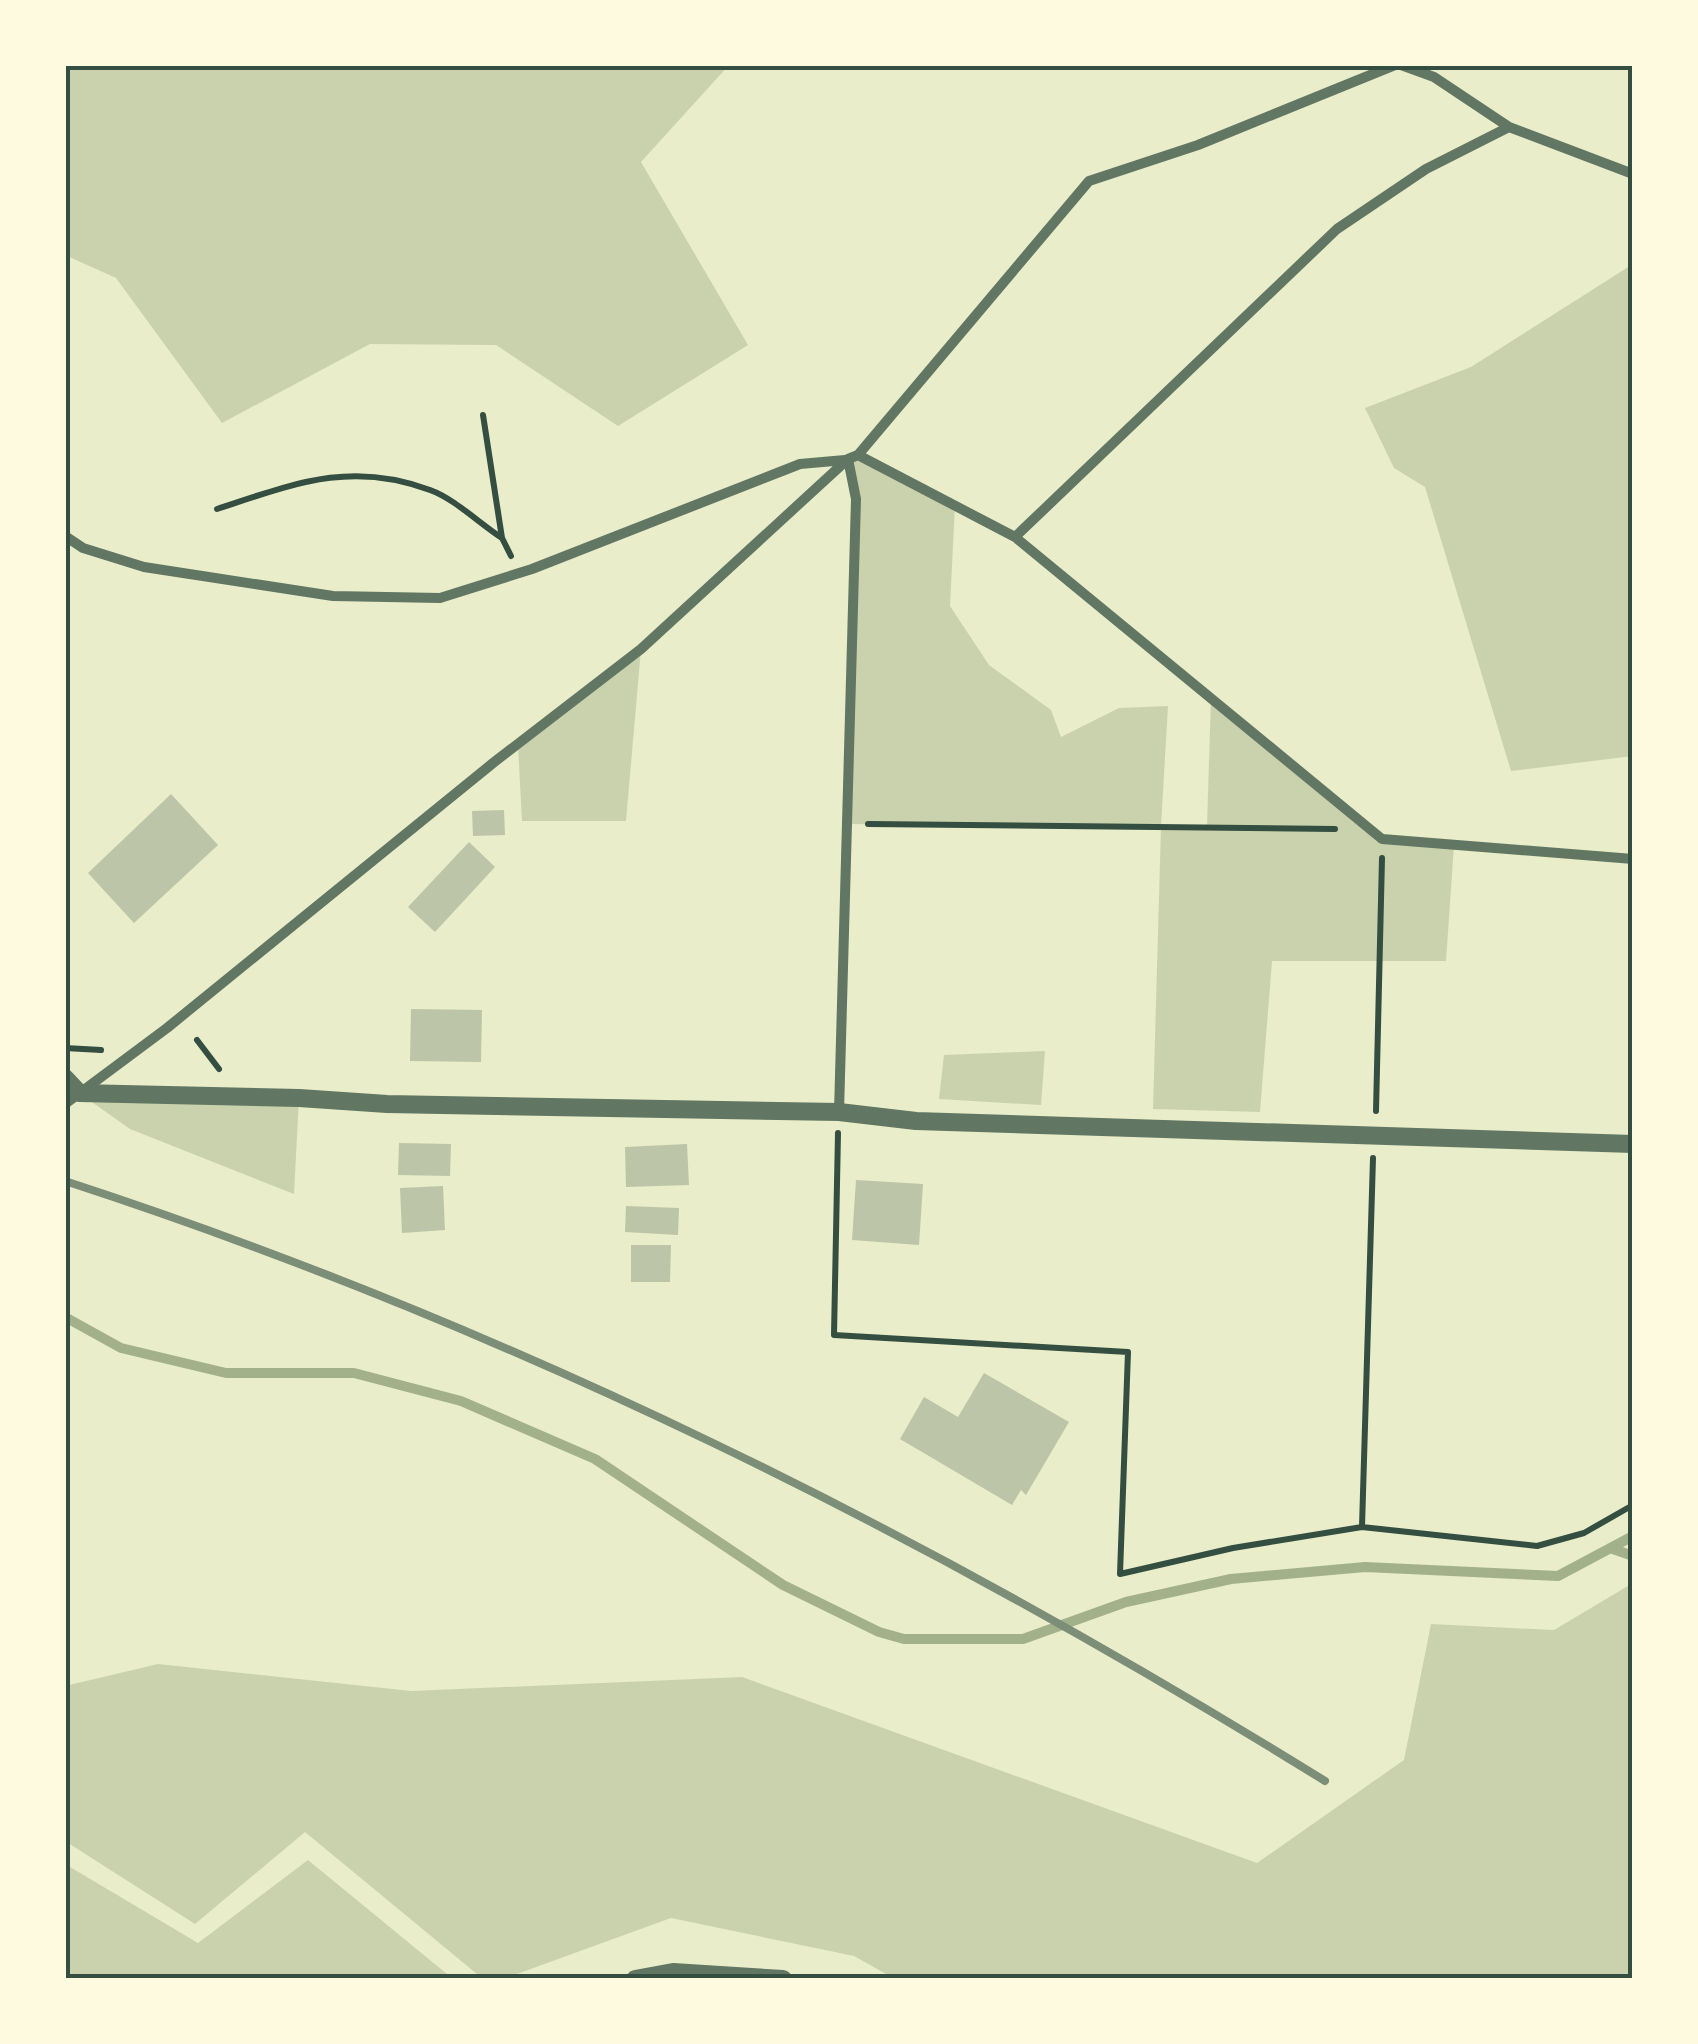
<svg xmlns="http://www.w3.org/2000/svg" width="1698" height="2044" viewBox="0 0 1698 2044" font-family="'PT Serif',serif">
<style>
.green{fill:#cad2ad}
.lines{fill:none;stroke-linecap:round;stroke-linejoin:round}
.stream{stroke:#a3b18a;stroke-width:10}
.building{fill:#bcc5a7}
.path{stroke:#344e41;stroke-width:6}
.minor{stroke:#617663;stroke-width:10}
.tertiary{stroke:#617663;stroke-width:18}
.rail{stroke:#7c8e77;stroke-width:8}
.neatline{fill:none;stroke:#344e41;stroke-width:4}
</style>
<rect width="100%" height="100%" fill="#e9edc9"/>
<path class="green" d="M 65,65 L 729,65 L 641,162 L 748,345 L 618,426 L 496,345 L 370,344 L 222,423 L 116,278 L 65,255 Z
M 1633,264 L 1633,756 L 1511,771 L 1425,487 L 1394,468 L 1365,408 L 1471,367 Z
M 858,455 L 955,505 L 950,606 L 989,665 L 1051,710 L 1061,737 L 1119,708 L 1168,706 L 1161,826 L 1207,826 L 1211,698 L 1382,838 L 1454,845 L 1446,961 L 1272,961 L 1260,1112 L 1153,1109 L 1161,827 L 845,824 L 856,499 L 848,459 Z
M 641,649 L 626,821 L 522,821 L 518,745 Z
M 1045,1051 L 1041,1105 L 939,1099 L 944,1055 Z
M 79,1093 L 299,1098 L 294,1194 L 130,1129 Z
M 1633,1583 L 1633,1979 L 895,1979 L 854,1956 L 671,1918 L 503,1979 L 483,1979 L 305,1832 L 195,1924 L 65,1841 L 65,1686 L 158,1664 L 411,1691 L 742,1677 L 1257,1863 L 1404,1760 L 1431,1624 L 1554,1630 Z
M 308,1860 L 453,1979 L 65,1979 L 65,1864 L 198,1943 Z"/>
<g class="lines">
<path class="stream" d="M 65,1317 L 121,1348 L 226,1373 L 354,1373 L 461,1401 L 595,1459 L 783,1585 L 879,1632 L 904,1639 L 1023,1639 L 1126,1602 L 1231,1579 L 1365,1567 L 1558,1576 L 1633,1536
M 1610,1548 L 1633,1556"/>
</g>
<path class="building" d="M 171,794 L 218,845 L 134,923 L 88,873 Z
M 504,810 L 505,835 L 473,836 L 472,811 Z
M 469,842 L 495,867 L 435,932 L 408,907 Z
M 411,1009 L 482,1010 L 481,1062 L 410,1061 Z
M 399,1143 L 451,1144 L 450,1176 L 398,1175 Z
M 687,1144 L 689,1185 L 626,1187 L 625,1147 Z
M 856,1180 L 923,1184 L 919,1245 L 852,1240 Z
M 443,1186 L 445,1230 L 402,1233 L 400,1188 Z
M 626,1206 L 679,1208 L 678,1235 L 625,1232 Z
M 631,1245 L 671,1245 L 670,1282 L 631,1282 Z
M 984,1373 L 1069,1422 L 1026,1495 L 1021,1490 L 1012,1505 L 900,1439 L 924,1397 L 958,1417 Z"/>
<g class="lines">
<path class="path" d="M 483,415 L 502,538 L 511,556
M 217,509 C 293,484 351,460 430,490 C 455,499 480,524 502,538
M 868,824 L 1335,829
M 197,1040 L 219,1069
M 65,1048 L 101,1050
M 1376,1111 L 1382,858
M 838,1133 L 834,1335 L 1128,1352 L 1120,1574 L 1233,1548 L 1362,1527 L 1537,1546 L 1584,1533 L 1633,1505
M 1362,1527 L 1373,1158"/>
<path class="minor" d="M 1401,65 L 1434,77 L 1509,127 L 1633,174
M 858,455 L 1015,537 L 1382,839 L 1633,859
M 65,536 L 83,548 L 144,567 L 333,596 L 440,598 L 532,569 L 800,464 L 845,460
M 1015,537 L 1337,229 L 1426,169 L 1509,127
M 65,1104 L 167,1028 L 493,763 L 641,649 L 848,459 L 858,455 L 1089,181 L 1198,145 L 1395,65
M 839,1112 L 856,499 L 848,459"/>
<path class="tertiary" d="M 65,1078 L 79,1093 L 299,1098 L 387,1104 L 839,1112 L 916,1121 L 1633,1144
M 635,1979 L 673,1972 L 783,1979"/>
<path class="rail" d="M 65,1181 C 510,1326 927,1534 1325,1781"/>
</g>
<rect width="1698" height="2044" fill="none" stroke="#fefae0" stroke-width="135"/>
<rect x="68" y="68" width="1562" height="1908" class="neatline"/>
</svg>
